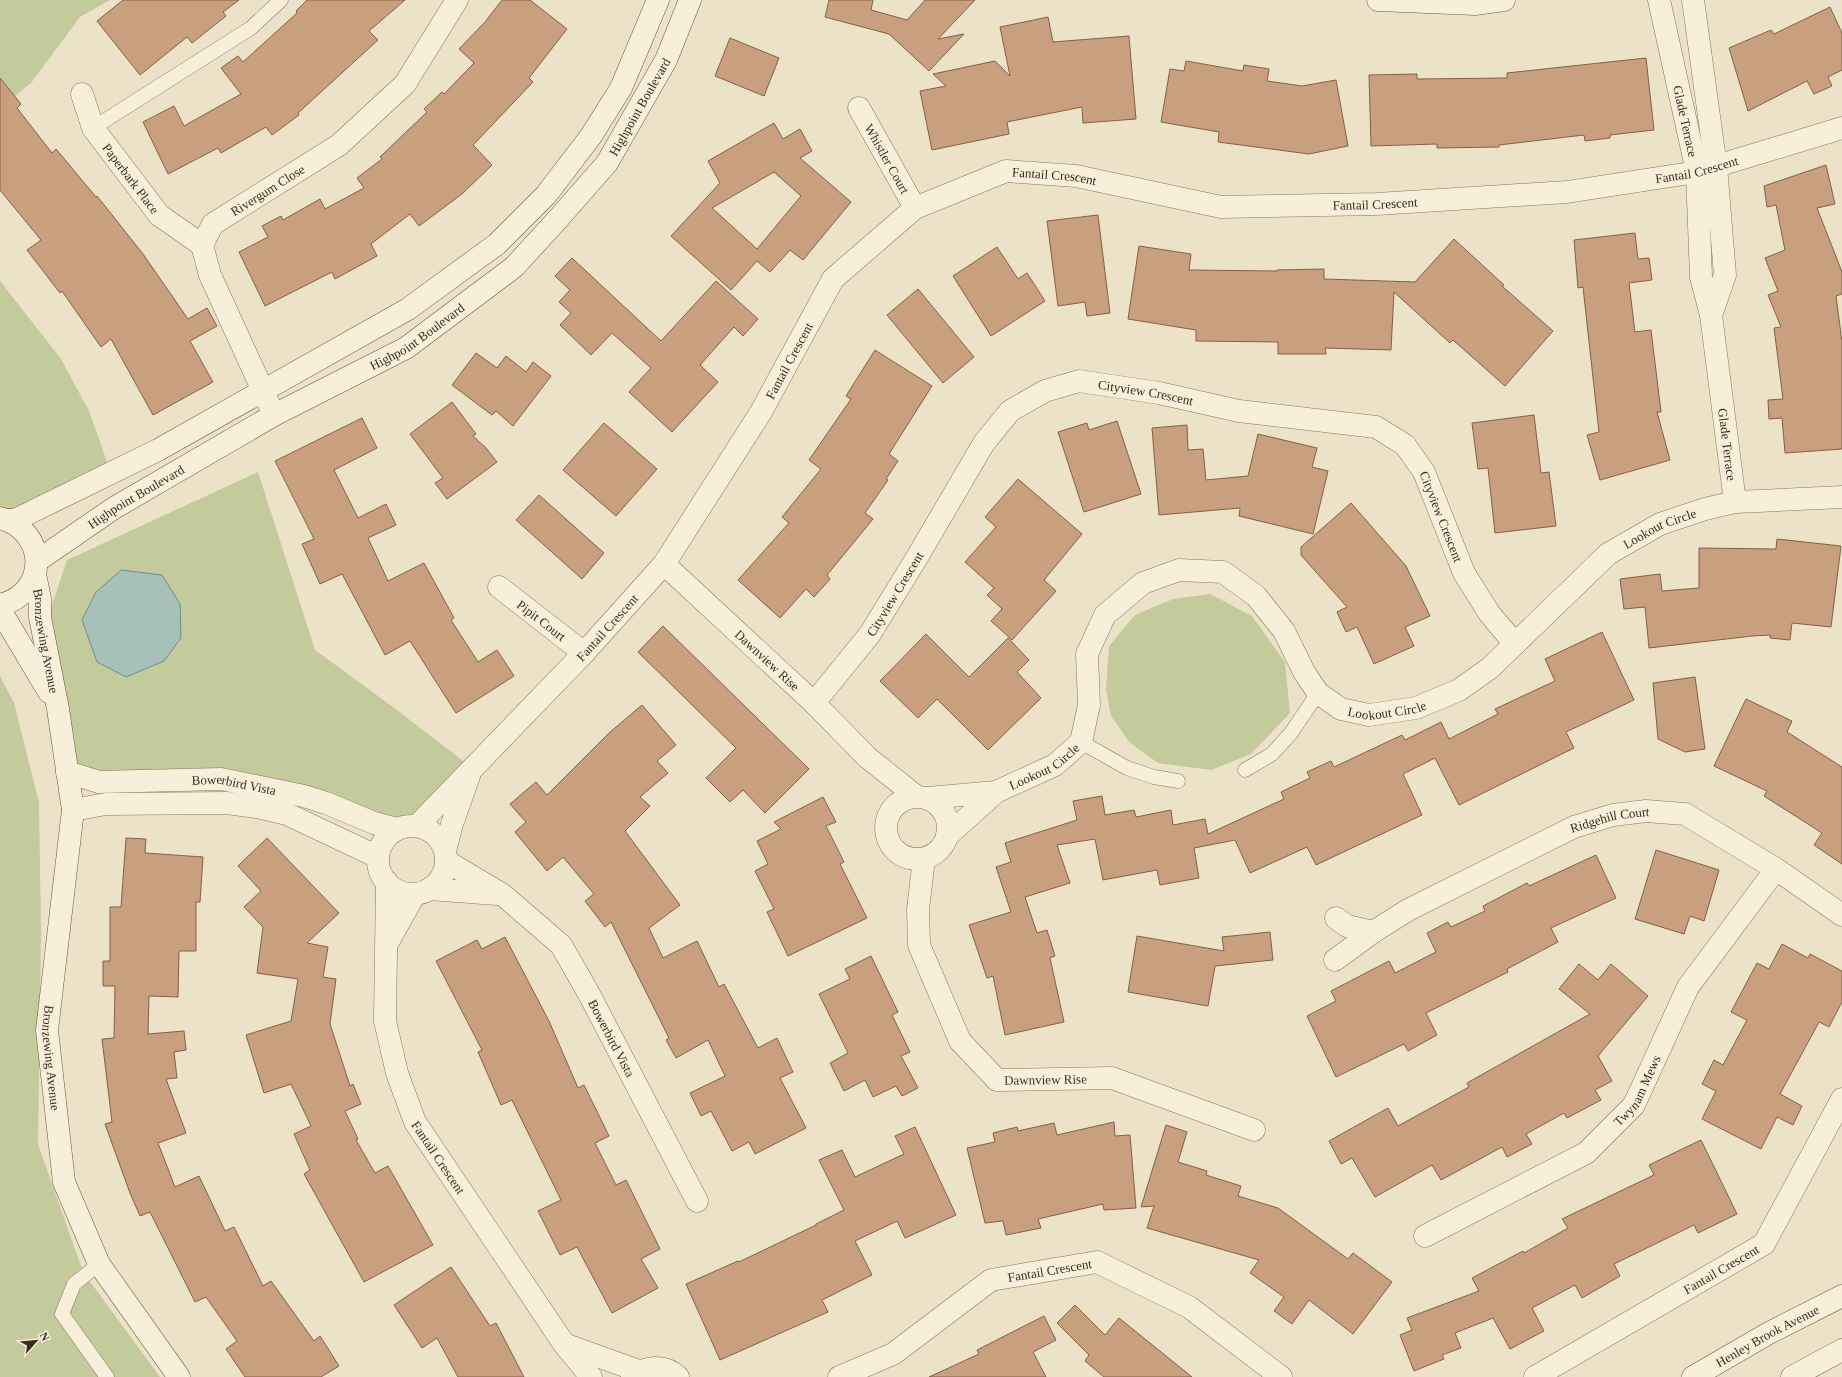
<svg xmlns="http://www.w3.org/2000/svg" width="1842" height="1377" viewBox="0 0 1842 1377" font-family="'Times New Roman',serif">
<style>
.green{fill:#c3ca9b}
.water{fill:#a8c0ba;stroke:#6f8e87}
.building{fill:#c89f7f;stroke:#856044;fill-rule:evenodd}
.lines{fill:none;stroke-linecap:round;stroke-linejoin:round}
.lane-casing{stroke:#87745d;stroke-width:15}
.street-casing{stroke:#87745d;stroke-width:23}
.secondary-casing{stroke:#695640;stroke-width:23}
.lane{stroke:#f7efda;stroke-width:14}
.street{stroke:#f7efda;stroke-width:22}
.secondary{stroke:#f7efda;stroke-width:22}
.labels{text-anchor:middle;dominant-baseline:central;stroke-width:3;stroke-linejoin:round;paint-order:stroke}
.street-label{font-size:13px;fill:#382c20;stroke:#f4ecd6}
</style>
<rect width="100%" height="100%" fill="#ece2c7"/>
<path class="green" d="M 0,0 L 110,0 L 80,17 L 31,83 L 0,109 Z
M 0,281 L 61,359 L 89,411 L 112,476 L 28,518 L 0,509 Z
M 258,472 L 315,650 L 393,707 L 467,764 L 429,805 L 403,819 L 377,820 L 310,794 L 81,774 L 66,756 L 50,611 L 67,560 Z
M 1210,594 L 1252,616 L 1285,662 L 1290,713 L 1251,754 L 1211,770 L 1158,763 L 1130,743 L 1111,716 L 1106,690 L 1109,646 L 1135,615 L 1173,599 Z
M 0,676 L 14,703 L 39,802 L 41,933 L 38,1144 L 83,1272 L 160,1377 L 0,1377 Z"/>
<path class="water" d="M 121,570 L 162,575 L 180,604 L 181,638 L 164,661 L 126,677 L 97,662 L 82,620 L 96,592 Z"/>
<path class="building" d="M 123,0 L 239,0 L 223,12 L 226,16 L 192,43 L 187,37 L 140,75 L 97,21 Z
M 307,0 L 405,0 L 369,31 L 378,40 L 298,113 L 299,115 L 272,135 L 266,127 L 221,153 L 218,148 L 168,174 L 143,122 L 174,106 L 184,126 L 241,94 L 221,68 L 238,56 L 243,62 L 297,13 L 296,11 Z
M 502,0 L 530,0 L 567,29 L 529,78 L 533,82 L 473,145 L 492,165 L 462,194 L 419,226 L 410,214 L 371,244 L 377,256 L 335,279 L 332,272 L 265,306 L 239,252 L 268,237 L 262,226 L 281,216 L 283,220 L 320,199 L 325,209 L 364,188 L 357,178 L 382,159 L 380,157 L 427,112 L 424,109 L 442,92 L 444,94 L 474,63 L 459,49 L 485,22 Z
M 829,0 L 873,0 L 871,10 L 907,20 L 925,0 L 975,0 L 938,39 L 964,34 L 929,71 L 889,34 L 825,17 Z
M 1830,7 L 1842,33 L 1842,70 L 1828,77 L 1832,86 L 1814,94 L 1807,81 L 1748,111 L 1729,48 L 1771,30 L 1774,34 Z
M 1048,17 L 1053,42 L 1129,36 L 1136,119 L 1083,123 L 1082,107 L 1007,122 L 1009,134 L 932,150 L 920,91 L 946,86 L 933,74 L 995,61 L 1010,76 L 1000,27 Z
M 730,38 L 779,58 L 764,96 L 715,76 Z
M 1646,58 L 1654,130 L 1610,135 L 1610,138 L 1585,141 L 1584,135 L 1499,145 L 1499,147 L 1437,148 L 1437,144 L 1371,146 L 1369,75 L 1417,74 L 1417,79 L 1507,78 L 1507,73 Z
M 1186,61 L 1243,71 L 1244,65 L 1269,69 L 1267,81 L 1302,86 L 1336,80 L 1348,146 L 1309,154 L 1218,142 L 1219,132 L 1161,122 L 1170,69 L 1184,71 Z
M 0,78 L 21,104 L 17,108 L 52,153 L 56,149 L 96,197 L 97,196 L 143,254 L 188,319 L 207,308 L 217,326 L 190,341 L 213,382 L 153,415 L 111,339 L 101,347 L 62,291 L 60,293 L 27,250 L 41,240 L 0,190 Z
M 774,123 L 783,139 L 800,129 L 812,151 L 800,158 L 851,202 L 803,260 L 790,250 L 770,272 L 757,261 L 731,290 L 671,236 L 720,183 L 708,161 ZM 774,172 L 801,196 L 757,249 L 712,208 Z
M 1826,165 L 1835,204 L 1817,208 L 1842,272 L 1842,294 L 1836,296 L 1842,342 L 1842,449 L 1785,453 L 1782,418 L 1769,419 L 1768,400 L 1783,399 L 1774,328 L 1781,327 L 1768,295 L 1778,291 L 1765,258 L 1785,250 L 1776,205 L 1767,207 L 1764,186 Z
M 1098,215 L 1110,313 L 1087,316 L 1085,302 L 1058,306 L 1047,221 Z
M 1635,233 L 1638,259 L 1649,258 L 1652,280 L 1629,283 L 1635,332 L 1651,330 L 1661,412 L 1657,412 L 1670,460 L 1600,480 L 1587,435 L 1599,432 L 1583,287 L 1578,288 L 1574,240 Z
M 1454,239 L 1504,285 L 1502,286 L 1553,331 L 1505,386 L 1453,340 L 1450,343 L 1394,292 L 1391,350 L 1325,348 L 1326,354 L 1278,354 L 1278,342 L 1196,341 L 1196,330 L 1128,319 L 1139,246 L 1191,254 L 1189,270 L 1277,271 L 1277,270 L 1324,269 L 1324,279 L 1415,282 Z
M 997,247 L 1018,279 L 1027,273 L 1045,301 L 991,336 L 953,276 Z
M 572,258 L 661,341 L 716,281 L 758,319 L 743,336 L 734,327 L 700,365 L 718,382 L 672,432 L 629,392 L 651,368 L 612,333 L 591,355 L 560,325 L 571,313 L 559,302 L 570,290 L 555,276 Z
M 918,289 L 974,357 L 943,383 L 887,315 Z
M 875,350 L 932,386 L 889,454 L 898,461 L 886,479 L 888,480 L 865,513 L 873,519 L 827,575 L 830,579 L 814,597 L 806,589 L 780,618 L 738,580 L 789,523 L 782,517 L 821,469 L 809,460 L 851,399 L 846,396 Z
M 476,353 L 497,368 L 506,356 L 526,372 L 533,362 L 551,376 L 513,426 L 496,411 L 492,415 L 452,385 Z
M 452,402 L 476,434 L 473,436 L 486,448 L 497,462 L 447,499 L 435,483 L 443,478 L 410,434 Z
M 1534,415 L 1541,473 L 1549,472 L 1556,526 L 1495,533 L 1488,468 L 1478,469 L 1472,423 Z
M 362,418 L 377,448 L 334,470 L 358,518 L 386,504 L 396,525 L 368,538 L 388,581 L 424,563 L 454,618 L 451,620 L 478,662 L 497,650 L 514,676 L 456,713 L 410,641 L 385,655 L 342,574 L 320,584 L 302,544 L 314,539 L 275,461 Z
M 1117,421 L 1141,494 L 1084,512 L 1058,432 L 1087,423 L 1089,430 Z
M 604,423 L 657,469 L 616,516 L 563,470 Z
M 1187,425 L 1188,450 L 1203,449 L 1206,480 L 1248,476 L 1258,434 L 1317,448 L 1312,467 L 1328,471 L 1313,534 L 1239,516 L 1240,508 L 1159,515 L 1152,428 Z
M 1018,479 L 1082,534 L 1044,580 L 1056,591 L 1012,640 L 991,621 L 1002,609 L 987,595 L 994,588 L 965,562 L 996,527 L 985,517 Z
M 539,495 L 604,553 L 582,579 L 516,520 Z
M 1351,503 L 1406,566 L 1430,616 L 1405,627 L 1414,646 L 1374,664 L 1357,627 L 1346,632 L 1337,612 L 1347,607 L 1301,555 L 1301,547 Z
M 1777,539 L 1841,546 L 1831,627 L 1792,623 L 1790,640 L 1770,638 L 1770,635 L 1752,636 L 1649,648 L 1645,607 L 1624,609 L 1620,579 L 1660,574 L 1662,591 L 1699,588 L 1699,548 L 1776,549 Z
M 663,626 L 809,769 L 765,813 L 743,790 L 730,802 L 706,778 L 736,748 L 638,652 Z
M 1602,632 L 1634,700 L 1566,732 L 1574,748 L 1459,805 L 1435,758 L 1403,774 L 1422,815 L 1316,865 L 1307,847 L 1250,873 L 1235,840 L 1194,848 L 1199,878 L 1160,885 L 1157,870 L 1103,880 L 1095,839 L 1057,845 L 1070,883 L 1025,897 L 1037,933 L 1047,930 L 1055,956 L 1050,958 L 1064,1022 L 1005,1035 L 993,976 L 987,978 L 969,925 L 1011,912 L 996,867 L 1011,862 L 1005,843 L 1077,820 L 1073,801 L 1102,796 L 1105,815 L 1134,810 L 1136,817 L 1171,810 L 1173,825 L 1205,819 L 1208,834 L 1284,799 L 1281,792 L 1310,778 L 1307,772 L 1331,761 L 1334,767 L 1402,735 L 1405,740 L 1441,722 L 1449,739 L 1498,714 L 1495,709 L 1555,681 L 1545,659 Z
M 926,634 L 969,677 L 1008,638 L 1029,660 L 1017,672 L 1041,698 L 988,750 L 937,699 L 918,718 L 880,681 Z
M 1695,677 L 1705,749 L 1685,752 L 1658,739 L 1653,683 Z
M 1746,699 L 1792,721 L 1787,732 L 1842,767 L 1842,864 L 1814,845 L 1822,833 L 1764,796 L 1767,791 L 1714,766 Z
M 642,705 L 676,745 L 657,761 L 668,773 L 640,797 L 650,806 L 625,831 L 680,905 L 649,928 L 663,958 L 697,941 L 719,987 L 724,984 L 758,1048 L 777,1038 L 793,1072 L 780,1078 L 806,1128 L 755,1154 L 749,1142 L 732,1151 L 711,1111 L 701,1116 L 690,1093 L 725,1076 L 708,1040 L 676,1058 L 666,1040 L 669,1038 L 611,922 L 605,927 L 585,901 L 594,894 L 563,857 L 547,871 L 515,832 L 526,822 L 510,804 L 536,782 L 547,795 L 609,733 Z
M 823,797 L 836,822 L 826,826 L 844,862 L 840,864 L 867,918 L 788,956 L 767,912 L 774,909 L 755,871 L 768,864 L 757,841 L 781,829 L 774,822 Z
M 126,838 L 146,839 L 145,853 L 203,857 L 200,902 L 196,902 L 196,951 L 179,951 L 178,997 L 149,996 L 148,1034 L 184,1031 L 186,1050 L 174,1052 L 177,1078 L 166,1079 L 186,1133 L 158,1143 L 175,1187 L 199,1176 L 225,1231 L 234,1227 L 263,1286 L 271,1281 L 314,1341 L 320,1336 L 339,1366 L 321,1377 L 245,1377 L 226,1349 L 237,1341 L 206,1297 L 195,1302 L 150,1212 L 140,1216 L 130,1193 L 105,1124 L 112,1122 L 102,1039 L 114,1038 L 115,986 L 103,986 L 103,961 L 110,961 L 110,907 L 121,907 Z
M 267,838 L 339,913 L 307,943 L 328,947 L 323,977 L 336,979 L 330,1024 L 350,1086 L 353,1084 L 361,1104 L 345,1111 L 358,1139 L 356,1140 L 375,1173 L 388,1166 L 433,1245 L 364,1282 L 304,1174 L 310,1170 L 294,1134 L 311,1126 L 291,1084 L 264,1093 L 246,1035 L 291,1021 L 298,979 L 257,973 L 263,927 L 244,907 L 261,891 L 238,866 Z
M 1656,850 L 1719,870 L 1704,921 L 1690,916 L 1684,934 L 1635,919 Z
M 1596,855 L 1616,898 L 1551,928 L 1558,942 L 1507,969 L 1508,972 L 1426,1013 L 1437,1035 L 1408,1051 L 1404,1044 L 1336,1077 L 1307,1016 L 1336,1001 L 1331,991 L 1389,961 L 1395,973 L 1436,952 L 1427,933 L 1448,922 L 1451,927 L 1485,911 L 1483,906 L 1527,883 L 1529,886 Z
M 1270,932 L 1273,960 L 1215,966 L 1208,1006 L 1128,992 L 1137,936 L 1224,951 L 1222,937 Z
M 505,937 L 549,1021 L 578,1088 L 584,1085 L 609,1136 L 595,1143 L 616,1185 L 626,1180 L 660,1249 L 641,1259 L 658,1288 L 612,1313 L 577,1247 L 560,1255 L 538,1211 L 561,1200 L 512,1100 L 501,1105 L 478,1052 L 482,1050 L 436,961 L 477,940 L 482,949 Z
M 1782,944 L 1808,958 L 1810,954 L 1842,971 L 1842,1002 L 1829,1027 L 1819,1022 L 1780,1094 L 1802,1106 L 1793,1125 L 1777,1117 L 1761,1149 L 1702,1119 L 1716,1091 L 1702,1084 L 1714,1060 L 1723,1065 L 1747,1020 L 1731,1012 L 1757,963 L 1769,969 Z
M 871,956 L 898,1012 L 892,1015 L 910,1052 L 901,1056 L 918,1088 L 902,1096 L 896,1086 L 873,1097 L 865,1080 L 844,1091 L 830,1063 L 848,1053 L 819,994 L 850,979 L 845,969 Z
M 1579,964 L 1598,980 L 1611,964 L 1648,996 L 1598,1056 L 1612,1081 L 1595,1090 L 1601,1100 L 1567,1118 L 1564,1113 L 1526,1134 L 1532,1144 L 1507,1157 L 1502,1147 L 1441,1180 L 1432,1165 L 1375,1197 L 1352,1158 L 1341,1164 L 1329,1141 L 1388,1108 L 1398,1126 L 1469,1087 L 1467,1083 L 1590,1014 L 1559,989 Z
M 1114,1122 L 1115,1136 L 1130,1135 L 1136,1208 L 1104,1210 L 1103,1204 L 1038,1219 L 1041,1228 L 1006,1235 L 1003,1221 L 985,1223 L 967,1148 L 995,1142 L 993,1133 L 1017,1127 L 1018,1131 L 1054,1123 L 1057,1135 Z
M 1166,1125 L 1187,1132 L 1178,1162 L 1207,1171 L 1206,1175 L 1241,1186 L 1238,1196 L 1278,1208 L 1348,1259 L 1353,1253 L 1392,1282 L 1353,1334 L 1309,1300 L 1292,1324 L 1274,1311 L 1284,1297 L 1250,1273 L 1259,1260 L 1147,1228 L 1154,1206 L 1141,1207 Z
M 915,1127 L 956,1215 L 905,1238 L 897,1221 L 855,1241 L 872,1275 L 822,1300 L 828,1312 L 720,1360 L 686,1284 L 738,1261 L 739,1262 L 816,1225 L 816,1224 L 844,1210 L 819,1160 L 842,1150 L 855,1177 L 904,1154 L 895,1136 Z
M 1701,1140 L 1737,1214 L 1698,1233 L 1694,1225 L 1614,1264 L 1620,1276 L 1582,1298 L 1575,1285 L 1532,1308 L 1544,1331 L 1510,1349 L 1493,1318 L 1455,1333 L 1461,1348 L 1442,1355 L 1444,1359 L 1414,1371 L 1400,1335 L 1412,1330 L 1407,1318 L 1479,1291 L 1472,1278 L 1523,1251 L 1524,1253 L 1568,1228 L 1562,1219 L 1654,1175 L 1649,1165 Z
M 451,1267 L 490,1326 L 496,1323 L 524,1377 L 458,1377 L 437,1338 L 422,1348 L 394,1305 Z
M 1075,1305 L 1105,1335 L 1119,1318 L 1192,1377 L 1104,1377 L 1085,1361 L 1089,1355 L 1057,1323 Z
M 1044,1316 L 1056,1340 L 1033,1352 L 1046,1377 L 929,1377 L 979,1354 L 977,1350 Z"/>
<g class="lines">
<defs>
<path id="lane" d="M 93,128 L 251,28 L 281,0
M 1081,742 L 1127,768 L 1154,777 L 1178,781
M 1245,770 L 1272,754 L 1291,733 L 1318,693
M 99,1264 L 74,1284 L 62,1314 L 107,1377"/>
<g id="street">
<path id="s1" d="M 1659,0 L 1697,172 L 1701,277 L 1711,315 L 1735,502"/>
<path d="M 1693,0 L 1716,167 L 1725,275 L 1711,315"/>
<path id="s2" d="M 82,94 L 93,128 L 159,215 L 202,245"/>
<path id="s3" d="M 859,108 L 915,208"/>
<path id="s4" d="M 274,415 L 210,275 L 202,245 L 213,224 L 339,145 L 405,84 L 457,0"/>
<path id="s5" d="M 664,564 L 814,703 L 868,758 L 916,796"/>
<path id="s6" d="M 499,587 L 584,653"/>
<path id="s7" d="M 814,703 L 870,634 L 916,559 L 984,443 L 1010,411 L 1045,391 L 1079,381 L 1159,393 L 1239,411 L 1376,427 L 1405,445 L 1424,472 L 1464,573 L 1489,613 L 1515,644"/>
<path id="s8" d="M 67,772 L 99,782 L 221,779 L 304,796 L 326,803 L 374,823 L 397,829"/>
<circle cx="917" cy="828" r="31"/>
<path id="s9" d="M 928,798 L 996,792 L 1055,765 L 1081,742 L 1089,705 L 1087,654 L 1105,615 L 1143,583 L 1179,570 L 1223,572 L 1256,596 L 1284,631 L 1304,672 L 1318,693 L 1341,709 L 1369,715 L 1416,708 L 1459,690 L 1490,668 L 1608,554 L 1660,524 L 1705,509 L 1735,502 L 1842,497"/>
<path d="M 73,810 L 106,804 L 227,803 L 257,807 L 287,814 L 378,857"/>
<path id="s10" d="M 417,826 L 584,653 L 664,564 L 761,412 L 833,279 L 915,208 L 1006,171 L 1076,176 L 1221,207 L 1377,204 L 1567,192 L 1697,172 L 1842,128"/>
<circle cx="412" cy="860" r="34"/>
<path d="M 947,836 L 996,792"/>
<path d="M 445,851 L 452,824 L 469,776"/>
<path id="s11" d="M 924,859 L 918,909 L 919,945 L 960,1041 L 997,1080 L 1112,1078 L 1254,1130"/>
<path id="s12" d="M 446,861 L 503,895 L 561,945 L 589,994 L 697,1201"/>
<path id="s13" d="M 387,882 L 385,1021 L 397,1073 L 415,1122 L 564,1344 L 591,1377"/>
<path d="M 429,889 L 497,894"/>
<path d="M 1336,918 L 1347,926 L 1373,932"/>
<path d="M 387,944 L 415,894"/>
<path id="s14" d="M 1335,960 L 1373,932 L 1408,910 L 1574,827 L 1613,815 L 1646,811 L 1685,814 L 1776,869 L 1842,915"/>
<path id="s15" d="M 1425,1236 L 1586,1153 L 1634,1105 L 1688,987 L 1776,869"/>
<path d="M 564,1344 L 639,1371"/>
<path d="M 632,1377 C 645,1366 665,1364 678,1377"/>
<path id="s16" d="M 839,1377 L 893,1354 L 991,1280 L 1097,1262 L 1189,1307 L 1281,1377"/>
<path id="s17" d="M 1535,1377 L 1764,1244 L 1842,1099"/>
</g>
<g id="secondary">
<path d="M 1378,0 L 1475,4 L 1504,0"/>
<path d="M 0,518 C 48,531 49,593 0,605"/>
<path d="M 8,520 L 15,520 L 158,450 L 408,309 L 497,244 L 546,195 L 591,136 L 621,88 L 658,0"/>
<path id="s18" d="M 37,561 L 114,508 L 274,415 L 406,348 L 514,267 L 558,219 L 607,163 L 666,60 L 690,0"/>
<path id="s19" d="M 35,574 L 40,599 L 40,617 L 58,709 L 73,810 L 47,1030 L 64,1182 L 99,1264 L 179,1377"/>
<path d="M 0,610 L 49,692"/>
<path id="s20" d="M 1693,1377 L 1769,1333 L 1842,1296"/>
<path d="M 1792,1377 L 1842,1350"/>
</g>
</defs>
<use href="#lane" class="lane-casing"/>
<use href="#street" class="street-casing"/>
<use href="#secondary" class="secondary-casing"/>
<use href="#lane" class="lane"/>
<use href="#street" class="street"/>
<use href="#secondary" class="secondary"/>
</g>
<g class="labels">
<g class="street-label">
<text stroke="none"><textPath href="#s18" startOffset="766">Highpoint Boulevard</textPath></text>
<text stroke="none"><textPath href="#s1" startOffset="124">Glade Terrace</textPath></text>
<text stroke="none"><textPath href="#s3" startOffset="58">Whistler Court</textPath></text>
<text stroke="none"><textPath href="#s10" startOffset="1595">Fantail Crescent</textPath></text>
<text stroke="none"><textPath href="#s10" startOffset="947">Fantail Crescent</textPath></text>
<text stroke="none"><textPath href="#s2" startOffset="99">Paperbark Place</textPath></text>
<text stroke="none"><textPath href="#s4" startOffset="273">Rivergum Close</textPath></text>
<text stroke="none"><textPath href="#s10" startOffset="1271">Fantail Crescent</textPath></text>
<text stroke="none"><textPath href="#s18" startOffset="442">Highpoint Boulevard</textPath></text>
<text stroke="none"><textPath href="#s10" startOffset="599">Fantail Crescent</textPath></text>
<text stroke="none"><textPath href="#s7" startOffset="496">Cityview Crescent</textPath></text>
<text stroke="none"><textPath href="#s1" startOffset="451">Glade Terrace</textPath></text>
<text stroke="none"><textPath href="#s18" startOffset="118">Highpoint Boulevard</textPath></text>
<text stroke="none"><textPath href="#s7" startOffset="844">Cityview Crescent</textPath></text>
<text stroke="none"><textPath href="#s9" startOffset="999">Lookout Circle</textPath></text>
<text stroke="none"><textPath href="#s7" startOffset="136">Cityview Crescent</textPath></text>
<text stroke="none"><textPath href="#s6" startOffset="54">Pipit Court</textPath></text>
<text stroke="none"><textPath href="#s10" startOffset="275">Fantail Crescent</textPath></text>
<text stroke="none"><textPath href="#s19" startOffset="68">Bronzewing Avenue</textPath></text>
<text stroke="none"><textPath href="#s5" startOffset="141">Dawnview Rise</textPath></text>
<text stroke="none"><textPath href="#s9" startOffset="663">Lookout Circle</textPath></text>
<text stroke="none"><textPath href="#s9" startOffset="123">Lookout Circle</textPath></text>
<text stroke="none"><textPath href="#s8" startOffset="169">Bowerbird Vista</textPath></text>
<text stroke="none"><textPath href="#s14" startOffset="311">Ridgehill Court</textPath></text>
<text stroke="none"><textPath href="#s12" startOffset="249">Bowerbird Vista</textPath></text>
<text stroke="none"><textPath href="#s19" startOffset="489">Bronzewing Avenue</textPath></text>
<text stroke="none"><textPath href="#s11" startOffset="293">Dawnview Rise</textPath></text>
<text stroke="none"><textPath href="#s15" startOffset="263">Twynam Mews</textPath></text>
<text stroke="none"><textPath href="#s13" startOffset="287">Fantail Crescent</textPath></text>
<text stroke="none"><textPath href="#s17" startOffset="215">Fantail Crescent</textPath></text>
<text stroke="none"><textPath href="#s16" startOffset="241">Fantail Crescent</textPath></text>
<text stroke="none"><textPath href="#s20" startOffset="85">Henley Brook Avenue</textPath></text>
</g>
</g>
<g transform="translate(36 1341) rotate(63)" stroke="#f4ecd6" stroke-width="3" paint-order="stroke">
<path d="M0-3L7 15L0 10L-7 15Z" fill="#382c20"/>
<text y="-6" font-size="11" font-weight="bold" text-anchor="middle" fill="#382c20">N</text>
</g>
</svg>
